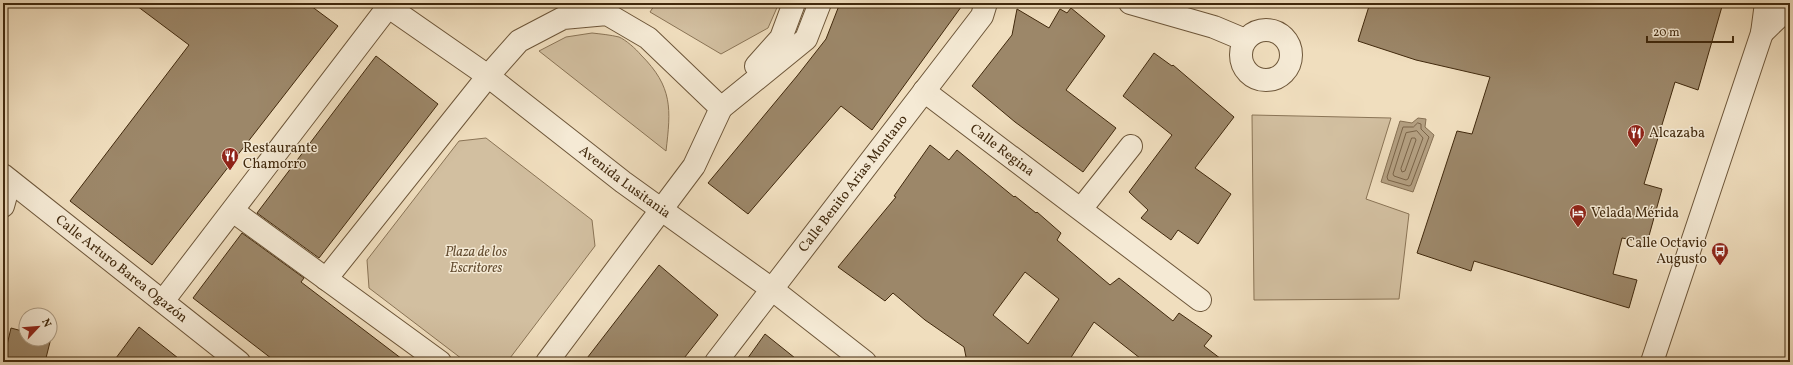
<svg xmlns="http://www.w3.org/2000/svg" width="1793" height="365" viewBox="0 0 1793 365" font-family="Vollkorn,serif">
<style>
.green{fill:#d2bfa0;stroke:#8a7456}
.water{fill:#b4a082;stroke:#867053}
.lines{fill:none;stroke-linecap:round;stroke-linejoin:round}
.shore{stroke:#7a6448;stroke-width:1}
.building{fill:#9c8769;stroke:#41290d;fill-rule:evenodd}
.minor-casing{stroke:#6d5639;stroke-width:24}
.minor{stroke:#f5ead5;stroke-width:22}
.labels{text-anchor:middle;dominant-baseline:central;stroke-width:3;stroke-linejoin:round;paint-order:stroke}
.poi-label{font-size:14px;fill:#41290d;stroke:#f5ead5;text-anchor:start}
.street-label{font-size:14px;fill:#41290d;stroke:#f5ead5}
.park-label{font-size:14px;font-style:italic;fill:#654e32;stroke:#f5ead5}
</style>
<rect width="100%" height="100%" fill="#f0debe"/>
<filter id="stains"><feTurbulence type="fractalNoise" baseFrequency=".005" numOctaves="4"/><feColorMatrix values="0 0 0 0 .2 0 0 0 0 .09 0 0 0 0 .02 0 0 0 .5 -.17"/></filter>
<radialGradient id="worn" r=".72"><stop offset=".6" stop-color="#630" stop-opacity="0"/><stop offset="1" stop-color="#630" stop-opacity=".3"/></radialGradient>
<path class="green" d="M 656,3 L 779,3 L 768,28 L 721,54 L 650,12 Z
M 592,33 C 601,34 611,35 619,37 C 626,40 636,49 641,55 C 673,87 671,109 666,151 L 539,51 L 566,37 Z
M 1252,115 L 1391,118 L 1366,199 L 1409,214 L 1399,299 L 1254,300 Z
M 486,138 L 592,220 L 595,246 L 507,362 L 466,362 L 369,288 L 367,260 L 459,141 Z"/>
<path class="water" d="M 1418,118 L 1426,119 L 1425,127 L 1434,135 L 1413,192 L 1381,182 L 1400,121 L 1412,123 Z"/>
<g class="lines">
<path class="shore" d="M 1418,123 L 1421,124 L 1421,129 L 1429,137 L 1411,185 L 1409,186 L 1388,180 L 1387,177 L 1403,127 L 1413,127 Z
M 1417,131 L 1423,138 L 1408,179 L 1406,180 L 1394,176 L 1393,174 L 1406,133 Z
M 1412,138 L 1415,138 L 1416,140 L 1405,171 L 1402,172 L 1401,169 Z"/>
</g>
<path class="building" d="M 133,3 L 307,3 L 338,26 L 152,265 L 70,201 L 189,45 Z
M 840,3 L 964,3 L 872,130 L 841,106 L 748,214 L 708,183 L 797,76 L 826,39 Z
M 1370,3 L 1723,3 L 1698,90 L 1675,82 L 1644,184 L 1662,189 L 1647,243 L 1622,238 L 1613,274 L 1637,280 L 1629,308 L 1474,261 L 1471,271 L 1417,253 L 1457,131 L 1472,134 L 1490,77 L 1416,60 L 1358,41 Z
M 1071,8 L 1105,36 L 1066,90 L 1116,128 L 1083,172 L 1015,122 L 972,86 L 1012,35 L 1017,9 L 1049,28 L 1060,9 L 1067,13 Z
M 1154,53 L 1172,66 L 1173,65 L 1234,117 L 1195,168 L 1231,194 L 1198,244 L 1178,230 L 1171,240 L 1141,218 L 1148,210 L 1129,192 L 1172,135 L 1123,96 Z
M 376,56 L 438,104 L 319,258 L 257,213 Z
M 930,145 L 949,160 L 957,150 L 1014,197 L 1015,196 L 1036,213 L 1037,212 L 1061,233 L 1057,240 L 1110,285 L 1119,278 L 1173,321 L 1179,313 L 1212,336 L 1204,346 L 1225,362 L 1145,362 L 1094,322 L 1068,362 L 967,362 L 964,347 L 925,320 L 893,293 L 885,301 L 838,267 L 896,197 L 894,196 ZM 1025,272 L 1059,299 L 1028,344 L 993,315 Z
M 242,233 L 304,278 L 301,282 L 406,362 L 276,362 L 193,298 Z
M 659,265 L 718,315 L 681,362 L 584,362 Z
M 139,327 L 183,362 L 113,362 Z
M 11,328 L 26,332 L 26,339 L 51,338 L 45,362 L 3,362 Z
M 765,334 L 800,362 L 745,362 Z"/>
<g class="lines">
<defs>
<g id="minor">
<path id="s1" d="M 383,3 L 488,76 L 623,182 L 773,290 L 865,362"/>
<path d="M 1130,3 L 1214,27 L 1245,40"/>
<circle cx="1266" cy="55" r="25"/>
<path d="M 1762,33 L 1790,6"/>
<path d="M 756,66 L 781,38 L 794,3"/>
<path id="s2" d="M 924,91 L 1200,300"/>
<path d="M 721,108 L 806,39 L 820,3"/>
<path id="s3" d="M 3,175 L 239,362"/>
<path d="M 3,206 L 10,181"/>
<path d="M 1081,209 L 1131,146"/>
<path d="M 233,211 L 440,362"/>
<path d="M 326,279 L 488,76 L 519,41 L 563,18 L 607,14 L 648,38 L 721,108 L 694,166 L 547,362"/>
<path d="M 163,301 L 391,3"/>
<path id="s4" d="M 716,362 L 982,16 L 986,3"/>
<path d="M 1652,362 L 1762,33 L 1766,3"/>
</g>
</defs>
<use href="#minor" class="minor-casing"/>
<use href="#minor" class="minor"/>
</g>
<defs>
<symbol id="restaurant-pin" viewBox="-11 -11 22 30"><path d="M0 17L-7.5 6A9.5 9.5 0 1 1 7.5 6Z" fill="#8f2418" stroke="#f5ead5"/><path d="M-5-6h1v4h1v-4h1v4h1v-4h1v5L-1.5 .5V6h-2V.5L-5-1ZM5-6V6H3V1.5H1.5Q1.5-4 5-6Z" fill="#fff"/></symbol>
<symbol id="hotel-pin" viewBox="-11 -11 22 30"><path d="M0 17L-7.5 6A9.5 9.5 0 1 1 7.5 6Z" fill="#8f2418" stroke="#f5ead5"/><path d="M-6-4.5h1.5V1H6V5H4.5V3h-9V5H-6ZM-4 0a1.8 1.8 0 1 1 3.6 0ZM.5 0V-2.5h3Q6-2.5 6 0Z" fill="#fff"/></symbol>
<symbol id="bus-pin" viewBox="-11 -11 22 30"><path d="M0 17L-7.5 6A9.5 9.5 0 1 1 7.5 6Z" fill="#8f2418" stroke="#f5ead5"/><path d="M-5-6H5V4H4V6H2V4H-2V6H-4V4H-5ZM-3.5-4V0h7V-4ZM-3.5 1.2v1.5H-2V1.2ZM2 1.2v1.5H3.5V1.2Z" fill="#fff"/></symbol>
</defs>
<g fill-rule="evenodd">
<use href="#restaurant-pin" x="1626" y="123" width="20" height="27"/>
<use href="#restaurant-pin" x="220" y="146" width="20" height="27"/>
<use href="#hotel-pin" x="1568" y="203" width="20" height="27"/>
<use href="#bus-pin" x="1710" y="241" width="20" height="27"/>
</g>
<g class="labels">
<g class="poi-label">
<text x="1649" y="133">Alcazaba</text>
<text x="243" y="148">Restaurante<tspan x="243" dy="16">Chamorro</tspan></text>
<text x="1591" y="213">Velada Mérida</text>
<text x="1707" y="243" text-anchor="end">Calle Octavio<tspan x="1707" dy="16">Augusto</tspan></text>
</g>
<g class="street-label">
<text stroke="none"><textPath href="#s2" startOffset="98">Calle Regina</textPath></text>
<text stroke="none"><textPath href="#s1" startOffset="301">Avenida Lusitania</textPath></text>
<text stroke="none"><textPath href="#s4" startOffset="225">Calle Benito Arias Montano</textPath></text>
<text stroke="none"><textPath href="#s3" startOffset="151">Calle Arturo Barea Ogazón</textPath></text>
</g>
<g class="park-label">
<text x="476" y="252">Plaza de los<tspan x="476" dy="16">Escritores</tspan></text>
</g>
</g>
<rect width="1793" height="365" fill="none" stroke="#f0debe" stroke-width="16"/>
<rect x="4" y="4" width="1785" height="357" fill="none" stroke="#41290d" stroke-width="2"/>
<rect x="8" y="8" width="1777" height="349" fill="none" stroke="#41290d"/>
<g transform="translate(38 327) rotate(64)"><circle r="19" fill="#f5ead5" stroke="#ad9d85"/>
<path d="M0-3L7 15L0 10L-7 15Z" fill="#8f2418"/>
<text y="-6" font-size="11" font-weight="bold" text-anchor="middle" fill="#41290d">N</text>
</g>
<path d="M1647 36v6h86v-6" fill="none" stroke="#41290d" stroke-width="2"/>
<text x="1653" y="36" font-size="12" fill="#41290d" stroke="#f5ead5" stroke-width="3" paint-order="stroke">20 m</text>
<rect width="100%" height="100%" filter="url(#stains)"/>
<rect width="100%" height="100%" fill="url(#worn)"/>
</svg>
